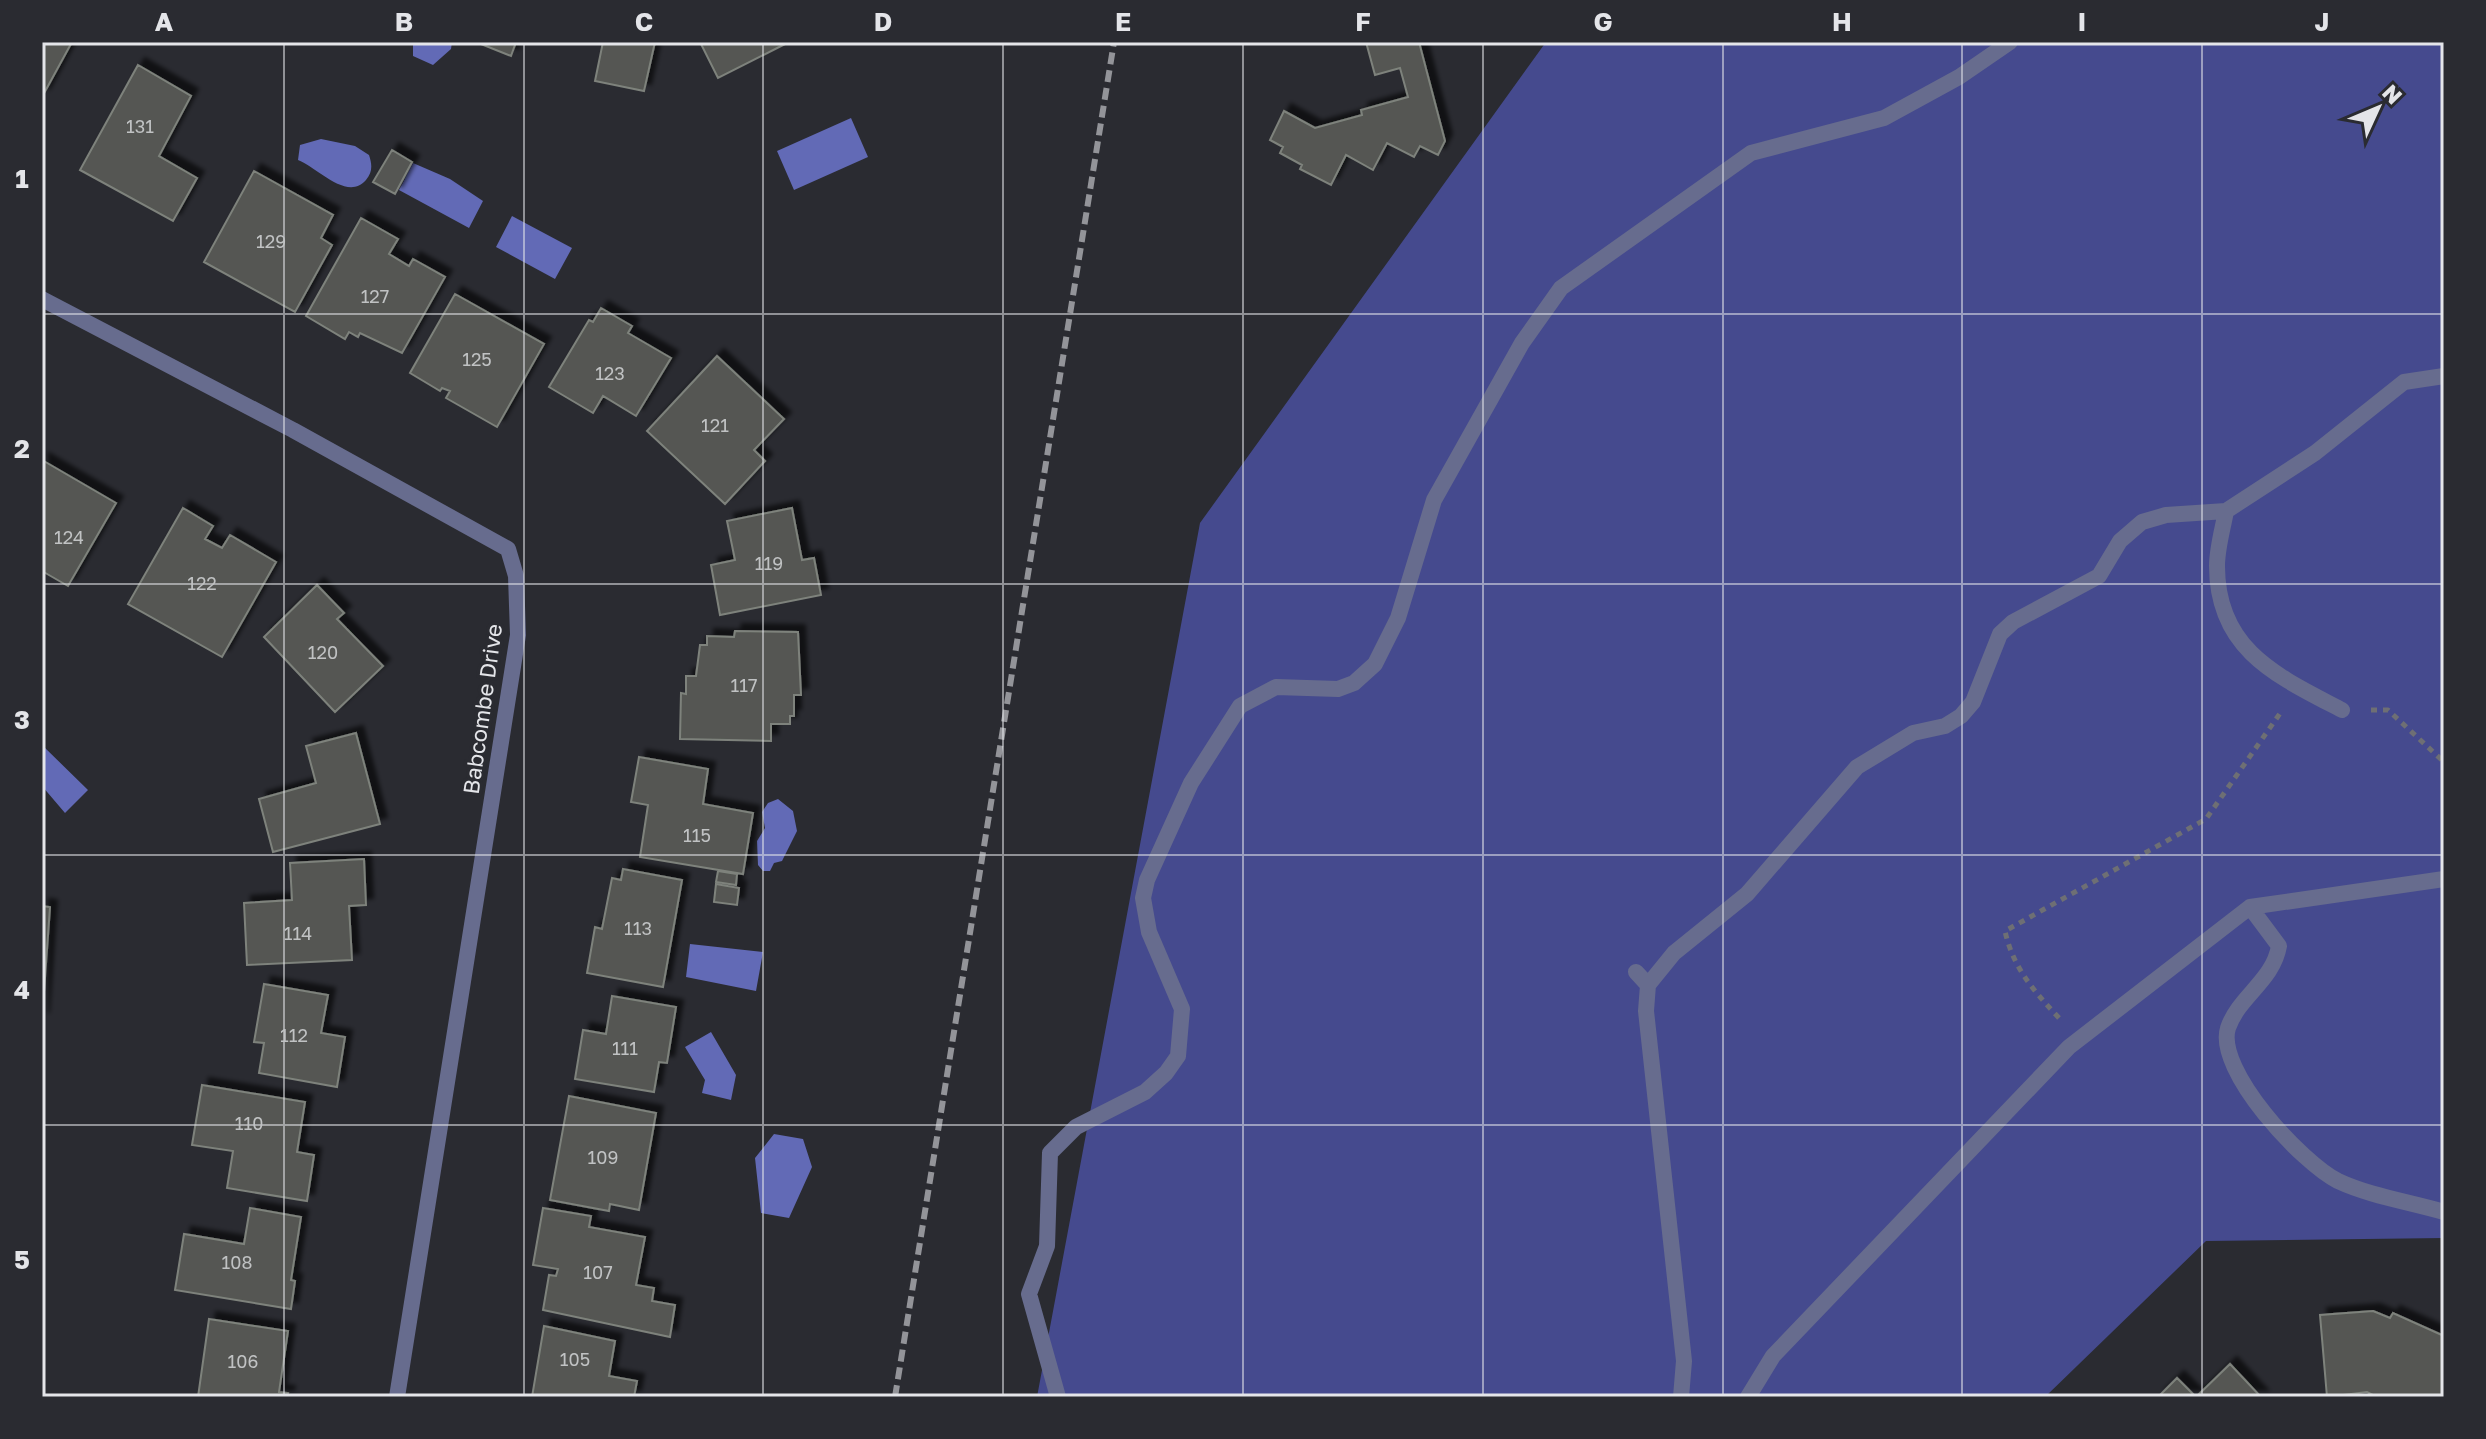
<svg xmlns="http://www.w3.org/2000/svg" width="2486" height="1439" viewBox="0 0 2486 1439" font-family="'Golos Text',sans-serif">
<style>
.green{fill:#454a8e}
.water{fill:#626ab6}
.building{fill:#545752;stroke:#7e827c;stroke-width:2;filter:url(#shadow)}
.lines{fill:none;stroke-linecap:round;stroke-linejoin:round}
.path{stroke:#6e6f74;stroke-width:5;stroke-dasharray:6 6;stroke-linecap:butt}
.lane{stroke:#676c8e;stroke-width:16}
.street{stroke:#676c8e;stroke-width:16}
.rail{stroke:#939499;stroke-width:6;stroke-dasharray:12 6;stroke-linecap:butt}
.grid{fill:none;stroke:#e4e5e9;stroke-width:2;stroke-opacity:0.55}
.labels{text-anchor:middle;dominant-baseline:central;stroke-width:7;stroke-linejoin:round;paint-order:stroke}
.number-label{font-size:18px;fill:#c0c2c3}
.street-label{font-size:22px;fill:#e4e5e9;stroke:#2a2b31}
.neatline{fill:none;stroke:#e4e5e9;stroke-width:3}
.grid-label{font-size:26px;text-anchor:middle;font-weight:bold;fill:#e4e5e9}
</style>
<defs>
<filter id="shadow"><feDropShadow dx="7" dy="-7" stdDeviation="2" flood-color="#0009"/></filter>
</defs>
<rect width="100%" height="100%" fill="#2a2b31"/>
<path class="green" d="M 1546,42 L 2444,42 L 2444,1238 L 2206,1241 L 2045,1397 L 1037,1397 L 1200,523 Z"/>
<path class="water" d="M 413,42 L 452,42 L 451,49 L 433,65 L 413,56 Z
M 851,118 L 868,157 L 794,190 L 777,151 Z
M 321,139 L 355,146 L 369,155 C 372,164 373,172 366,180 C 347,202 317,167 298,160 L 300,145 Z
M 413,163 L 450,179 L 483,201 L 469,228 L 399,190 Z
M 512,216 L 572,248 L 555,279 L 496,247 Z
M 42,745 L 88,790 L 65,813 L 42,786 Z
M 778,799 L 793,811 L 797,831 L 782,861 L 774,863 L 770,871 L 763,871 L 758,865 L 757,841 L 765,828 L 762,812 L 768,803 Z
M 690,944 L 763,952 L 756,991 L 686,977 Z
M 711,1032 L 736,1075 L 731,1100 L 702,1093 L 705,1080 L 685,1047 Z
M 774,1134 L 803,1139 L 812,1167 L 789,1218 L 761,1213 L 755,1158 Z"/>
<path class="building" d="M 42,42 L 72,42 L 42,97 Z
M 476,42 L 516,42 L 511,56 Z
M 603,42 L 655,42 L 644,91 L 595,81 Z
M 700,42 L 789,42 L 718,78 Z
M 1366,42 L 1419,42 L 1445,141 L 1438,155 L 1420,146 L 1414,157 L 1387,143 L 1373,170 L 1346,155 L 1331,185 L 1300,169 L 1302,165 L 1280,153 L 1283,147 L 1270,140 L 1284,111 L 1315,128 L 1362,115 L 1361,110 L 1408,97 L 1400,68 L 1375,75 Z
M 138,65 L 191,96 L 159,156 L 197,178 L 173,221 L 80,170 Z
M 392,150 L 412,162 L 395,194 L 373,182 Z
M 254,171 L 333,215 L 321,238 L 332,245 L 295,312 L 204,262 Z
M 361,218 L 398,239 L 389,254 L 409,266 L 413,259 L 445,277 L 402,353 L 360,333 L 358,337 L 349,332 L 345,339 L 306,316 Z
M 455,294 L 544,344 L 497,427 L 446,398 L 450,391 L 442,388 L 440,391 L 410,373 Z
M 601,308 L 632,326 L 628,333 L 671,358 L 636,416 L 603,396 L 593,413 L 549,387 L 589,320 L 593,322 Z
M 717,356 L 784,419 L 754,450 L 765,461 L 725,504 L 647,431 Z
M 42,460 L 116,503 L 68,586 L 42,571 Z
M 183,508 L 213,526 L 205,539 L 222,548 L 230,535 L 276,562 L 222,657 L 128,604 Z
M 792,508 L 802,560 L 814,558 L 821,595 L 720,615 L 711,565 L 735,560 L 727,521 Z
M 317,585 L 344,613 L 337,619 L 383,666 L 335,712 L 264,637 Z
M 735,631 L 798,632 L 801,695 L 794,695 L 794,716 L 790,716 L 790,724 L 771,724 L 771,741 L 680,739 L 681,693 L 686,694 L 686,676 L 696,676 L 700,645 L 707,645 L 707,636 L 734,637 Z
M 356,733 L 380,824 L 273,852 L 259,799 L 316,783 L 306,746 Z
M 639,757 L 708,769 L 703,804 L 753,813 L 743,874 L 640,857 L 648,805 L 631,802 Z
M 364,859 L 366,905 L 349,906 L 352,960 L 247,965 L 244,903 L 292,900 L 290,863 Z
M 623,869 L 682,880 L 663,987 L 587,973 L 595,927 L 602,929 L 612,878 L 621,880 Z
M 718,871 L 737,874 L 736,885 L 716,882 Z
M 716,884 L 739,888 L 737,905 L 714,902 Z
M 42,906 L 50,907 L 42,1020 Z
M 264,984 L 328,995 L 321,1033 L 345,1037 L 337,1087 L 259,1073 L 264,1043 L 254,1042 Z
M 612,996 L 676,1007 L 667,1063 L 659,1062 L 654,1092 L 575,1079 L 583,1030 L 606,1034 Z
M 202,1085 L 305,1102 L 297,1152 L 314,1155 L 307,1201 L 227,1188 L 233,1151 L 192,1145 Z
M 569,1096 L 656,1113 L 639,1210 L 610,1204 L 609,1211 L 550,1200 Z
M 250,1208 L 301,1217 L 291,1280 L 295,1281 L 291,1309 L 175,1290 L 184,1234 L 244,1244 Z
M 543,1208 L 591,1216 L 589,1227 L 645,1237 L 636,1285 L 654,1288 L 652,1301 L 675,1305 L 670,1337 L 543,1310 L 549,1275 L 556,1276 L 558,1269 L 533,1265 Z
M 2373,1311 L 2390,1318 L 2393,1313 L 2444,1336 L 2444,1397 L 2377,1397 L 2367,1392 L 2327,1397 L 2320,1315 Z
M 209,1319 L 288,1331 L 279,1392 L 288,1393 L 287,1397 L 198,1397 Z
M 544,1326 L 615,1341 L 609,1376 L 637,1381 L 634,1397 L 532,1397 Z
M 2230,1364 L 2261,1397 L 2158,1397 L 2177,1378 L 2196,1397 Z"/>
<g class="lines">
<path class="path" d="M 2371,710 L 2388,710 L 2444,762
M 2059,1018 C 2034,991 2013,968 2005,931 L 2206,819 L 2281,712"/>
<path class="lane" d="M 2226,511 C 2223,528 2217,548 2217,566 C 2217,650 2277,676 2342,710
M 2250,907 L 2279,946 C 2273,981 2239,996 2228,1028 C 2215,1070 2302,1163 2338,1181 C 2370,1196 2410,1202 2444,1212
M 1636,972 L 1648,985
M 1058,1397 L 1029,1294 L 1047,1246 L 1050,1153 L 1076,1127 L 1145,1092 L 1166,1073 L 1178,1056 L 1182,1009 L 1149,932 L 1143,898 L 1147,880 L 1191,783 L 1240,706 L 1276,687 L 1338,689 L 1354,683 L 1375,664 L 1398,618 L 1434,500 L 1522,343 L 1561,288 L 1751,153 L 1884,118 L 1959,77 L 2010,42
M 1681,1397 L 1684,1361 L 1646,1011 L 1648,985 L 1674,953 L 1747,894 L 1857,767 L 1913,733 L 1945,726 L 1961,716 L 1973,702 L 2000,634 L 2013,622 L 2099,576 L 2120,541 L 2142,522 L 2166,515 L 2226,511 L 2315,453 L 2404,382 L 2444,376
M 1748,1397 L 1773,1356 L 2069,1047 L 2250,907 L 2444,879"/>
<path class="street" d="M 42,299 L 293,430 L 508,549 L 516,576 L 518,635 L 397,1397"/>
<path class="rail" d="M 895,1397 L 1114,42"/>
</g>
<path class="grid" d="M 284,42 L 284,1397M 524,42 L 524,1397M 763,42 L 763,1397M 1003,42 L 1003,1397M 1243,42 L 1243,1397M 1483,42 L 1483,1397M 1723,42 L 1723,1397M 1962,42 L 1962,1397M 2202,42 L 2202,1397M 42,314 L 2444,314M 42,584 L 2444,584M 42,855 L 2444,855M 42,1125 L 2444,1125"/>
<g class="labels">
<g class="number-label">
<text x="140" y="126">131</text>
<text x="271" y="241">129</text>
<text x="375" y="296">127</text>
<text x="477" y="359">125</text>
<text x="610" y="373">123</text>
<text x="715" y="425">121</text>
<text x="69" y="537">124</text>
<text x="769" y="563">119</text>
<text x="202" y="583">122</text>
<text x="323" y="652">120</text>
<text x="744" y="685">117</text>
<text x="697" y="835">115</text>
<text x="638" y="928">113</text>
<text x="298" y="933">114</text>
<text x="294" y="1035">112</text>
<text x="625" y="1048">111</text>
<text x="249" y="1123">110</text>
<text x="603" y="1157">109</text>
<text x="237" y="1262">108</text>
<text x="598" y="1272">107</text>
<text x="575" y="1359">105</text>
<text x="243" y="1361">106</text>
</g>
<g class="street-label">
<text transform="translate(482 709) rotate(-82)">Babcombe Drive</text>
</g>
</g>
<rect width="2486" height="1439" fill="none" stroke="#2a2b31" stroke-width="88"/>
<g transform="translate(2378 108) rotate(46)" stroke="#2a2b31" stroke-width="6" paint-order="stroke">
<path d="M0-6L14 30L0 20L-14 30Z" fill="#e4e5e9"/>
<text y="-12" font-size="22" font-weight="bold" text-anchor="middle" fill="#e4e5e9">N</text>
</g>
<rect x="44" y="44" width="2398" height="1351" class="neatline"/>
<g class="grid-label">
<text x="164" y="31">A</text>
<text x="404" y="31">B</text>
<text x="644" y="31">C</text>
<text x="883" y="31">D</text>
<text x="1123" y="31">E</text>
<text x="1363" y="31">F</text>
<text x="1603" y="31">G</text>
<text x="1842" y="31">H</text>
<text x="2082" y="31">I</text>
<text x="2322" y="31">J</text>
<text x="22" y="188">1</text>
<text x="22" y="458">2</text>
<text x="22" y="729">3</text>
<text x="22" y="999">4</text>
<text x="22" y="1269">5</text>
</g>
</svg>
